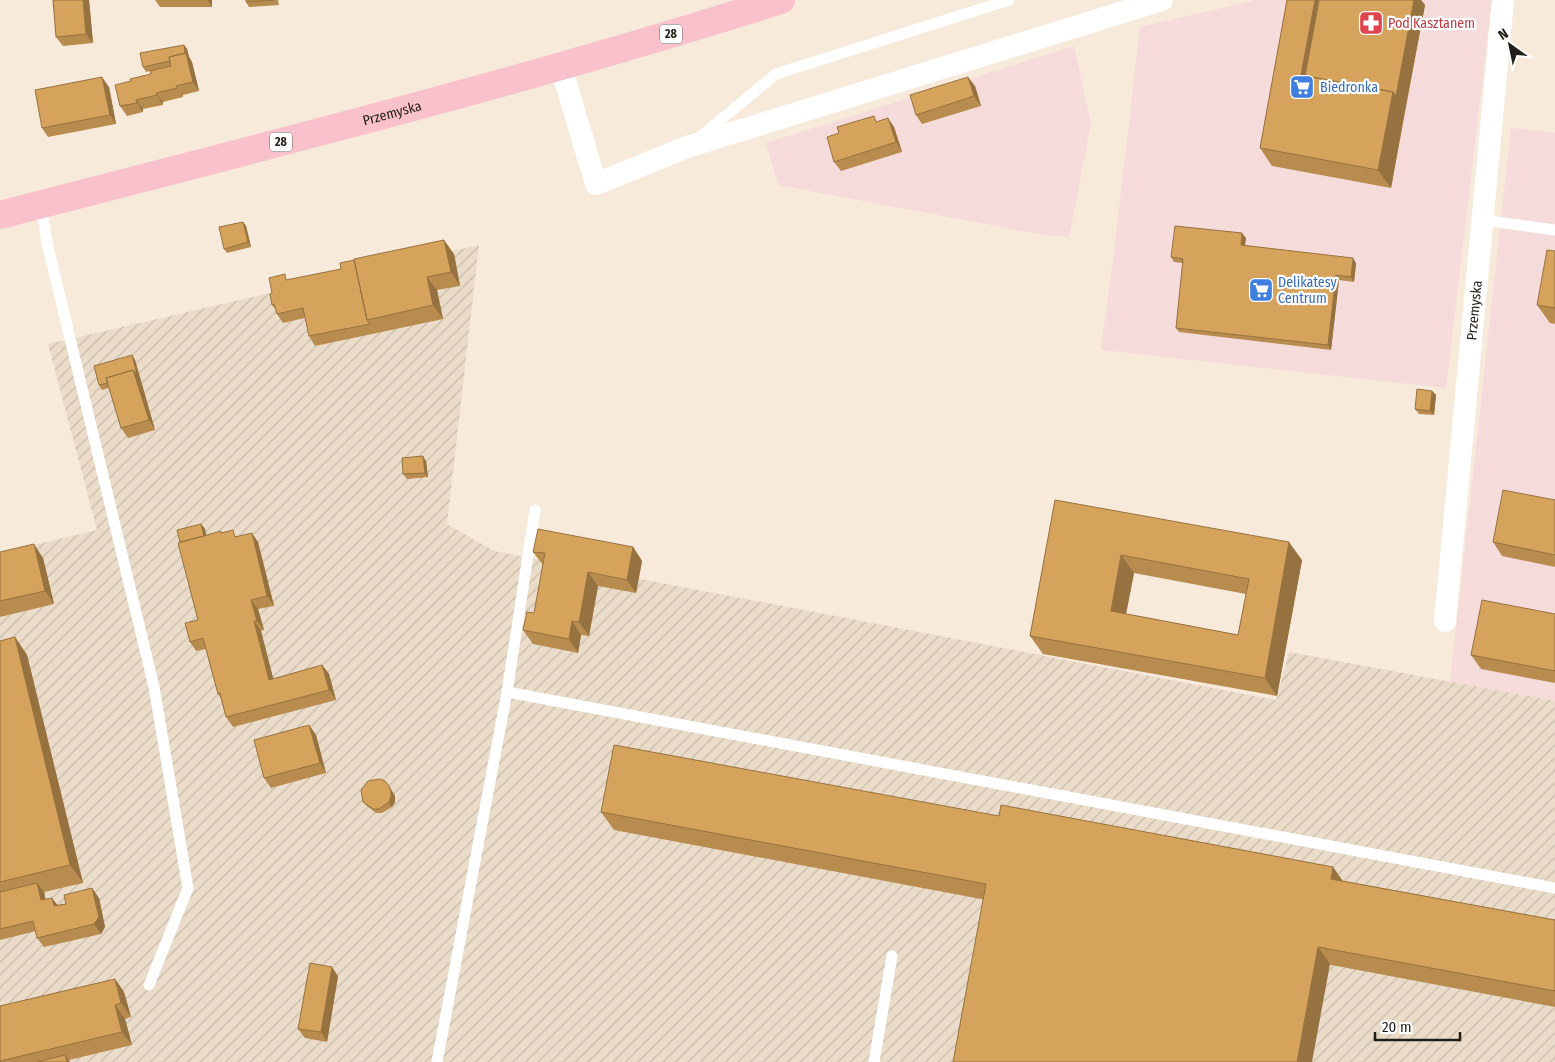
<svg xmlns="http://www.w3.org/2000/svg" width="1555" height="1062" viewBox="0 0 1555 1062" font-family="'Fira Sans Condensed',sans-serif">
<style>
.commercial{fill:#f6dbdb}
.industrial{fill:url(#industrial-furrows)}
.lines{fill:none;stroke-linecap:round;stroke-linejoin:round}
.service{stroke:#fff;stroke-width:11}
.minor{stroke:#fff;stroke-width:22}
.primary{stroke:#f8c1cc;stroke-width:28}
.wall{fill:#b88c4f;fill-rule:evenodd}
.shaded-wall{fill:#967240}
.building{fill:#d6a35c;stroke:#967240;fill-rule:evenodd}
.labels{text-anchor:middle;dominant-baseline:central;stroke-width:4.5;stroke-linejoin:round;paint-order:stroke}
.shield{fill:#fff;stroke:#64615d;stroke-width:1}
.shield-label{font-size:12px;font-weight:bold;fill:#211d17}
.health-label{font-size:14px;fill:#be3a42;stroke:#fff;text-anchor:start}
.shop-label{font-size:14px;fill:#366cbe;stroke:#fff;text-anchor:start}
.street-label{font-size:14px;fill:#211d17;stroke:#fff}
</style>
<defs>
<pattern id="industrial-furrows" width="10" height="10" patternUnits="userSpaceOnUse" patternTransform="scale(1.25)"><rect width="10" height="10" fill="#ebdcc9"/><path d="M-1 1l2-2M0 10L10 0M9 11l2-2" fill="none" stroke="#c9bcac"/></pattern>
</defs>
<rect width="100%" height="100%" fill="#f7eada"/>
<path class="commercial" d="M 1256,0 L 1492,0 L 1446,388 L 1101,350 L 1114,251 L 1140,27 Z
M 1074,46 L 1091,124 L 1069,237 L 1050,236 L 778,185 L 766,143 Z
M 1511,128 L 1555,133 L 1555,701 L 1450,682 Z"/>
<path class="industrial" d="M 479,245 L 447,524 L 494,551 L 1276,700 L 1289,652 L 1555,701 L 1555,1062 L 0,1062 L 0,553 L 97,530 L 48,344 Z"/>
<g class="lines">
<path class="service" d="M 700,137 L 776,74 L 1009,0
M 41,204 L 47,243 L 154,687 L 188,888 L 149,985
M 1483,220 L 1555,230
M 507,692 L 1555,888
M 437,1062 L 507,692 L 535,510
M 874,1062 L 892,956"/>
<g class="minor">
<path d="M 561,67 L 596,184 L 687,147 L 1162,0"/>
<path id="s1" d="M 1445,621 L 1503,0"/>
</g>
<path class="primary" id="s2" d="M 0,215 C 262,147 524,82 781,0"/>
</g>
<path class="wall" d="M 53,0 L 89,0 L 93,43 L 63,46 L 56,37 Z
M 155,0 L 212,0 L 212,7 L 160,7 Z
M 246,0 L 278,0 L 279,5 L 249,7 L 246,2 Z
M 1287,0 L 1318,0 L 1318,1 L 1319,0 L 1421,0 L 1425,5 L 1391,188 L 1272,166 L 1260,148 Z
M 184,45 L 187,49 L 189,57 L 192,62 L 199,91 L 183,95 L 183,97 L 163,102 L 163,105 L 143,109 L 143,112 L 127,116 L 120,106 L 151,74 L 150,71 L 146,72 L 143,67 Z
M 975,86 L 981,106 L 922,124 L 916,115 Z
M 109,87 L 116,124 L 48,137 L 42,128 Z
M 878,121 L 894,127 L 902,152 L 841,171 L 834,162 Z
M 243,222 L 246,226 L 251,247 L 227,253 L 224,249 Z
M 1246,238 L 1245,246 L 1356,263 L 1354,282 L 1339,280 L 1331,350 L 1179,332 L 1176,328 L 1183,263 L 1174,262 L 1171,257 Z
M 1555,251 L 1555,324 L 1550,323 L 1537,305 Z
M 454,254 L 460,286 L 437,290 L 443,319 L 315,346 L 309,336 L 305,318 L 283,323 L 277,314 L 276,310 L 272,305 L 289,280 Z
M 132,355 L 135,360 L 155,430 L 128,438 L 121,428 L 109,388 L 102,390 L 99,385 Z
M 1432,391 L 1436,395 L 1434,415 L 1419,414 L 1415,409 Z
M 426,461 L 428,477 L 407,479 L 403,474 Z
M 1055,500 L 1302,560 L 1277,696 L 1043,654 L 1030,636 ZM 1134,573 L 1246,594 L 1238,635 L 1126,614 Z
M 1555,500 L 1555,567 L 1502,556 L 1493,542 Z
M 201,524 L 205,529 L 206,535 L 222,533 L 258,542 L 274,606 L 258,609 L 264,630 L 261,631 L 273,679 L 322,665 L 329,674 L 336,700 L 233,727 L 226,717 L 221,699 L 218,694 L 206,649 L 196,651 L 190,642 L 198,620 L 180,542 Z
M 633,547 L 642,561 L 636,593 L 598,586 L 589,636 L 581,635 L 578,653 L 533,644 L 523,630 L 534,613 L 543,565 L 533,552 Z
M 0,552 L 43,558 L 54,604 L 0,617 Z
M 1555,614 L 1555,683 L 1481,669 L 1471,655 Z
M 15,637 L 27,655 L 83,883 L 44,892 L 45,899 L 58,905 L 99,898 L 105,927 L 101,934 L 44,947 L 37,938 L 36,931 L 0,940 L 0,641 Z
M 309,725 L 316,735 L 326,773 L 271,788 L 264,778 Z
M 389,786 L 395,796 L 395,802 L 392,807 L 382,813 L 376,813 L 367,806 L 363,802 Z
M 601,812 L 999,816 L 1333,867 L 1343,881 L 1555,920 L 1555,1007 L 614,830 Z
M 338,976 L 327,1042 L 305,1038 L 298,1029 Z
M 115,979 L 124,992 L 131,1017 L 125,1019 L 132,1045 L 69,1060 L 70,1062 L 0,1062 L 0,1006 Z"/>
<path class="shaded-wall" d="M 83,0 L 89,0 L 93,43 L 86,34 Z
M 208,0 L 212,0 L 212,7 Z
M 1315,0 L 1318,0 L 1328,14 L 1316,81 L 1301,75 Z
M 1414,0 L 1421,0 L 1425,5 L 1405,110 L 1396,96 Z
M 184,45 L 187,49 L 189,57 L 192,62 L 199,91 L 193,82 Z
M 102,77 L 109,87 L 116,124 L 110,115 Z
M 968,77 L 975,86 L 981,106 L 974,96 Z
M 1393,92 L 1405,110 L 1391,188 L 1378,170 Z
M 156,93 L 163,102 L 163,105 L 157,95 Z
M 136,100 L 143,109 L 143,112 L 137,103 Z
M 888,118 L 894,127 L 902,152 L 896,142 Z
M 243,222 L 246,226 L 251,247 L 248,242 Z
M 1242,233 L 1246,238 L 1244,250 L 1241,245 Z
M 444,240 L 454,254 L 460,286 L 451,272 Z
M 1353,258 L 1356,263 L 1354,282 L 1351,277 Z
M 1336,275 L 1339,280 L 1331,350 L 1328,345 Z
M 427,277 L 437,290 L 443,319 L 433,305 Z
M 132,355 L 135,360 L 155,430 L 149,420 L 133,370 Z
M 1432,391 L 1436,395 L 1434,415 L 1430,411 Z
M 423,456 L 426,461 L 428,477 L 425,473 Z
M 201,524 L 205,529 L 208,544 L 205,540 Z
M 252,533 L 258,542 L 274,606 L 267,596 Z
M 1289,542 L 1302,560 L 1277,696 L 1265,678 Z
M 34,544 L 43,558 L 54,604 L 45,591 Z
M 633,547 L 642,561 L 636,593 L 627,580 Z
M 1121,555 L 1134,573 L 1123,629 L 1111,611 Z
M 588,572 L 598,586 L 589,636 L 579,622 Z
M 251,600 L 258,609 L 264,630 L 257,621 Z
M 254,621 L 261,631 L 276,689 L 269,680 Z
M 572,621 L 581,635 L 578,653 L 569,639 Z
M 15,637 L 27,655 L 83,883 L 70,865 Z
M 322,665 L 329,674 L 336,700 L 329,690 Z
M 309,725 L 316,735 L 326,773 L 320,763 Z
M 389,786 L 395,796 L 395,802 L 392,807 L 389,802 Z
M 1333,867 L 1345,885 L 1331,879 Z
M 37,883 L 44,892 L 48,910 L 41,900 Z
M 92,888 L 99,898 L 105,927 L 101,934 L 94,924 Z
M 52,898 L 59,907 L 54,906 Z
M 1318,947 L 1330,964 L 1312,1062 L 1297,1062 Z
M 332,967 L 338,976 L 327,1042 L 321,1032 Z
M 115,979 L 124,992 L 131,1017 L 121,1003 Z
M 115,1005 L 125,1019 L 132,1045 L 122,1032 Z
M 65,1055 L 70,1062 L 67,1062 Z"/>
<path class="building" d="M 53,0 L 83,0 L 86,34 L 56,37 Z
M 246,0 L 274,0 L 246,2 Z
M 1287,0 L 1315,0 L 1301,75 L 1393,92 L 1378,170 L 1260,148 Z
M 1319,0 L 1414,0 L 1396,96 L 1393,92 L 1305,76 Z
M 184,45 L 185,53 L 169,57 L 170,61 L 143,67 L 140,53 Z
M 186,53 L 193,82 L 176,86 L 177,88 L 156,93 L 157,95 L 136,100 L 137,103 L 120,106 L 115,85 L 131,81 L 130,79 L 151,74 L 150,71 L 171,66 L 169,57 Z
M 102,77 L 110,115 L 42,128 L 35,90 Z
M 968,77 L 974,96 L 916,115 L 910,95 Z
M 874,116 L 876,122 L 888,118 L 896,142 L 834,162 L 827,137 L 839,133 L 837,127 Z
M 243,222 L 248,242 L 224,249 L 219,227 Z
M 1175,226 L 1242,233 L 1241,245 L 1353,258 L 1351,277 L 1336,275 L 1328,345 L 1176,328 L 1183,259 L 1171,257 Z
M 444,240 L 451,272 L 427,277 L 433,305 L 367,320 L 354,259 Z
M 1547,250 L 1555,251 L 1555,308 L 1537,305 Z
M 354,260 L 367,320 L 370,324 L 309,336 L 303,308 L 277,314 L 274,304 L 272,305 L 270,294 L 272,293 L 269,278 L 285,274 L 286,280 L 341,269 L 340,263 Z
M 132,355 L 137,374 L 133,370 L 106,378 L 108,383 L 99,385 L 94,366 Z
M 133,370 L 149,420 L 121,428 L 106,378 Z
M 1417,389 L 1432,391 L 1430,411 L 1415,409 Z
M 423,456 L 425,473 L 403,474 L 402,458 Z
M 1503,490 L 1555,500 L 1555,555 L 1493,542 Z
M 1055,500 L 1289,542 L 1265,678 L 1030,636 ZM 1121,555 L 1249,579 L 1238,635 L 1111,611 Z
M 201,524 L 204,536 L 180,542 L 177,530 Z
M 538,529 L 633,547 L 627,580 L 588,572 L 579,622 L 572,621 L 569,639 L 523,630 L 527,612 L 534,613 L 545,553 L 533,552 Z
M 233,530 L 235,537 L 252,533 L 267,596 L 251,600 L 257,621 L 254,621 L 269,680 L 322,665 L 329,690 L 226,717 L 220,693 L 218,694 L 203,638 L 190,642 L 185,623 L 198,620 L 178,543 L 221,531 L 221,533 Z
M 34,544 L 45,591 L 0,601 L 0,552 Z
M 1482,600 L 1555,614 L 1555,671 L 1471,655 Z
M 15,637 L 70,865 L 0,882 L 0,641 Z
M 309,725 L 320,763 L 264,778 L 254,740 Z
M 614,745 L 999,816 L 1001,805 L 1333,867 L 1331,879 L 1555,920 L 1555,991 L 1318,947 L 1297,1062 L 953,1062 L 986,884 L 601,812 Z
M 380,779 L 385,781 L 389,786 L 391,791 L 391,797 L 389,802 L 379,809 L 373,809 L 363,802 L 361,790 L 368,781 Z
M 37,883 L 41,900 L 52,898 L 54,906 L 66,904 L 64,895 L 92,888 L 99,917 L 94,924 L 37,938 L 33,921 L 0,929 L 0,892 Z
M 310,963 L 332,967 L 321,1032 L 298,1029 Z
M 115,979 L 121,1003 L 115,1005 L 122,1032 L 0,1061 L 0,1006 Z
M 65,1055 L 67,1062 L 37,1062 Z"/>
<defs>
<symbol id="pharmacy-square" viewBox="-11 -11 22 22"><rect x="-9" y="-9" width="18" height="18" rx="4" fill="#e0444e" stroke="#fff"/><path d="M-2-6h4v4h4v4h-4v4h-4v-4h-4v-4h4Z" fill="#fff"/></symbol>
<symbol id="supermarket-square" viewBox="-11 -11 22 22"><rect x="-9" y="-9" width="18" height="18" rx="4" fill="#3f7fe0" stroke="#fff"/><path d="M-6-5.5h2.5l.6 2H6L4.5 2H-2.5L-4.4-4H-6ZM-1.5 3.2a1.3 1.3 0 1 0 .1 0ZM3 3.2a1.3 1.3 0 1 0 .1 0Z" fill="#fff"/></symbol>
</defs>
<g fill-rule="evenodd">
<use href="#pharmacy-square" x="1357" y="9" width="28" height="28"/>
<use href="#supermarket-square" x="1288" y="73" width="28" height="28"/>
<use href="#supermarket-square" x="1247" y="276" width="28" height="28"/>
</g>
<g class="labels">
<g class="shield">
<rect x="660" y="24.5" width="22" height="19" rx="4"/>
<rect x="270" y="132.5" width="22" height="19" rx="4"/>
</g>
<g class="shield-label">
<text x="671" y="34">28</text>
<text x="281" y="142">28</text>
</g>
<g class="health-label">
<text x="1388" y="23">Pod Kasztanem</text>
</g>
<g class="shop-label">
<text x="1320" y="87">Biedronka</text>
<text x="1278" y="282">Delikatesy<tspan x="1278" dy="16">Centrum</tspan></text>
</g>
<g class="street-label">
<text stroke="none"><textPath href="#s2" startOffset="405">Przemyska</textPath></text>
<text stroke="none"><textPath href="#s1" startOffset="312">Przemyska</textPath></text>
</g>
</g>
<g transform="translate(1510 45) rotate(327)" stroke="#ffffff" stroke-width="4" paint-order="stroke">
<path d="M0-4L9 19L0 12L-9 19Z" fill="#211d17"/>
<text y="-8" font-size="14" font-weight="bold" text-anchor="middle" fill="#211d17">N</text>
</g>
<path d="M1375 1032v8h85v-8" fill="none" stroke="#211d17" stroke-width="2.5"/>
<text x="1382" y="1032" font-size="15" fill="#211d17" stroke="#ffffff" stroke-width="4" paint-order="stroke">20 m</text>
</svg>
